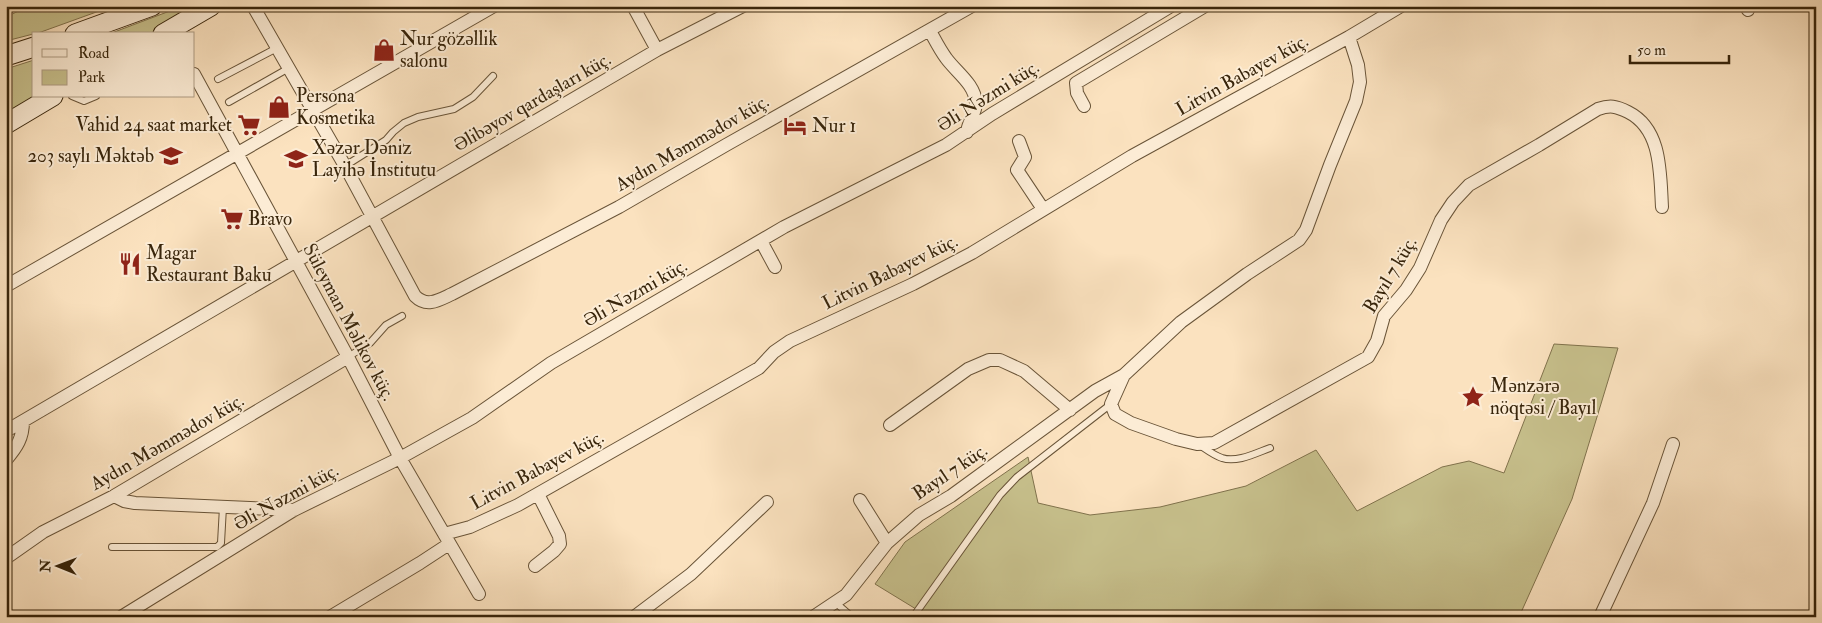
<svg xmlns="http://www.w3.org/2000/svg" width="1822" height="623" viewBox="0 0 1822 623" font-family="'IM FELL Double Pica',serif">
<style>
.green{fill:#c7c08c;stroke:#80724c}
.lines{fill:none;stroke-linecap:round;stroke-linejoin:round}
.lane-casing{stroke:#695438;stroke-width:8}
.street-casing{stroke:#695438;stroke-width:14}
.secondary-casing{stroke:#38250b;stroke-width:21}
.lane{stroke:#fcecd5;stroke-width:6}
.street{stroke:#fcecd5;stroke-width:12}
.secondary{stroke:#fcecd5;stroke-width:19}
.labels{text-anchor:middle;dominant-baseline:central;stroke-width:4;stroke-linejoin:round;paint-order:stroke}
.poi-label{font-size:19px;fill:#38250b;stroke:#fcecd5;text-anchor:start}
.street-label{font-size:19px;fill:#38250b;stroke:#fcecd5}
</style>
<rect width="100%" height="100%" fill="#fbe2bf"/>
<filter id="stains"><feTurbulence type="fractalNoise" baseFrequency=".004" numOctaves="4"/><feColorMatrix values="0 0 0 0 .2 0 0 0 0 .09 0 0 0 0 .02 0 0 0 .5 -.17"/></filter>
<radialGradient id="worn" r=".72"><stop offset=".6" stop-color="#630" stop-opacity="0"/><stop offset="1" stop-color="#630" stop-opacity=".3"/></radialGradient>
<path class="green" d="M 29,6 L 113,6 L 41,32 L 6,41 L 6,17 Z
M 183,6 L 203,6 L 154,34 L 109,34 Z
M 34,60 L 34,96 L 41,96 L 6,115 L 6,69 Z
M 1554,344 L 1618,348 L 1572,499 L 1519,617 L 929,617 L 875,584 L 905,542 L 1028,457 L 1038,503 L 1090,515 L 1160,507 L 1246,486 L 1316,450 L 1357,511 L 1442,467 L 1469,461 L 1504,473 Z"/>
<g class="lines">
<defs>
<path id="lane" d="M 218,79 L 277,48
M 72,96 L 84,101 L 96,96
M 229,102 L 289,68
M 345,166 L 386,140 L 393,132 L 404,123 L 418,117 L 454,109 L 473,97 L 493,76
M 348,357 L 370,343 L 386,325 L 402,316
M 1201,446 C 1207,450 1215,456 1222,458 C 1237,463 1256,453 1270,448
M 112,547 L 217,547 L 221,543 L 223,507
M 836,603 L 852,617
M 913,617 L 1000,495 L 1017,477 L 1111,404"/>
<path id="street" d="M 253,6 L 345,166 L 415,296 C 427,308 439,300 452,294 L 619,207 L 726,145 L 972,6
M 633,6 L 657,50
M 1746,6 L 1748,10
M 930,31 C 935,40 940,50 946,58 C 956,72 975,84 976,103 C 976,113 968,122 967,132
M 194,74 L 348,357 L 400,458 L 479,594
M 1084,106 L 1077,93 L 1076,83 L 1205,6
M 1019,141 L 1025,157 L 1017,170 L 1043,209
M 761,241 L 775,267
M 6,286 L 494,6
M 1124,375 L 1111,404 L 1115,414 L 1131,423 L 1176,439 L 1197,444 L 1214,443 L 1368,357 L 1377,341 L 1384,316 L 1406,290 L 1420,268 L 1441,220 L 1453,202 L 1469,185 L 1539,145 L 1598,109 C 1610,105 1616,106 1628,112 C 1662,129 1660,173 1662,207
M 890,425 L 968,369 L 989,360 L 1000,360 L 1024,371 L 1070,410
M 6,431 L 657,50 L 743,6
M 6,460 C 17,447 23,438 23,421
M 114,496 L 124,501 L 135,503 L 294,510
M 860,500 L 887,543
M 444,534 L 470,527 L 518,505 L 759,368 L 774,352 L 790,341 L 913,284 L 972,253 L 1132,156 L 1349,37 L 1401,6
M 6,558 L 43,532 L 114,496 L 348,357
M 535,566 L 554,551 L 560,544 L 559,536 L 538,494
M 121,617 L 294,510 L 400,458 L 472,418 L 551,363 L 784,227 L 946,145 L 992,114 L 1171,6
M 330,617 L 420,563 L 449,544
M 634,617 L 691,574 L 767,502
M 813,617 L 846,595 L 887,543 L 919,515 L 951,496 L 1095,391 L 1124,375 L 1181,322 L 1247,274 L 1299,240 L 1306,230 L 1330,165 L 1356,101 L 1360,82 L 1358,65 L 1349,37
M 1600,617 L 1653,503 L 1673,444"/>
<path id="secondary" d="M 75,34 L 152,6
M 163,34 L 211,6
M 6,56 L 34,47
M 6,124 L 53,96"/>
</defs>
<use href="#lane" class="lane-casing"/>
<use href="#street" class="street-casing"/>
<use href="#secondary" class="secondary-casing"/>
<use href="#lane" class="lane"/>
<use href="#street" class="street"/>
<use href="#secondary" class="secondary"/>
</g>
<defs>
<symbol id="shop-bare" viewBox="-9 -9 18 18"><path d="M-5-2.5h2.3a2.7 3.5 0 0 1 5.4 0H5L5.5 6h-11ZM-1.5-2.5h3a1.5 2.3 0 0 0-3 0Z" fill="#8f2418" stroke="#fcecd5" stroke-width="2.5" paint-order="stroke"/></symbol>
<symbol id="supermarket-bare" viewBox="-9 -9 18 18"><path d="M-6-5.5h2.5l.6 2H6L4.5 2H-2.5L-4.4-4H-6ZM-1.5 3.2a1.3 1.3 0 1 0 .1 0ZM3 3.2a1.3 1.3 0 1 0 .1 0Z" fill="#8f2418" stroke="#fcecd5" stroke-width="2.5" paint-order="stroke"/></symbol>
<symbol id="hotel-bare" viewBox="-9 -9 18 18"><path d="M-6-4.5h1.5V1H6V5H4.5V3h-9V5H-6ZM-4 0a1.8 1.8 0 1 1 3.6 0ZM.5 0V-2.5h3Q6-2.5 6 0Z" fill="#8f2418" stroke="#fcecd5" stroke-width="2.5" paint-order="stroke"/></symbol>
<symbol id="school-bare" viewBox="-9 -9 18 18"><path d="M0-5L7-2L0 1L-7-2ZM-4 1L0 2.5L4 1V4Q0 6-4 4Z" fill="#8f2418" stroke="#fcecd5" stroke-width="2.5" paint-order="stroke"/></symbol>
<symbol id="university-bare" viewBox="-9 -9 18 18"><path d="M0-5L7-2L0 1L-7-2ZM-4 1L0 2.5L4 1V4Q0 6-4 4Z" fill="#8f2418" stroke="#fcecd5" stroke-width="2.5" paint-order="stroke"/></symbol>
<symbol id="restaurant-bare" viewBox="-9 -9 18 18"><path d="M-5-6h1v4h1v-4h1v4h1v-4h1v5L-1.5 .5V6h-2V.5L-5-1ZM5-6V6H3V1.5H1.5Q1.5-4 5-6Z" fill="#8f2418" stroke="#fcecd5" stroke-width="2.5" paint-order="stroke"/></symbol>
<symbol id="sight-bare" viewBox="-9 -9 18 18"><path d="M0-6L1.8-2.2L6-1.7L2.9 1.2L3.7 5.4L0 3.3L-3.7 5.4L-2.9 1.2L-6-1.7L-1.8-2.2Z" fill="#8f2418" stroke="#fcecd5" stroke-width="2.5" paint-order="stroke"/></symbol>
</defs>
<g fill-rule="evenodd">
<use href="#shop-bare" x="368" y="34" width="32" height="32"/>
<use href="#shop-bare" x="263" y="91" width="32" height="32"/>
<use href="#supermarket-bare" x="233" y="109" width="32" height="32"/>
<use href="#hotel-bare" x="779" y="110" width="32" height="32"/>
<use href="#school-bare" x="155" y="140" width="32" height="32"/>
<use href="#university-bare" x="280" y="143" width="32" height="32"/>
<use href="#supermarket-bare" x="216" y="203" width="32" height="32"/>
<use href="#restaurant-bare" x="114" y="248" width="32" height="32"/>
<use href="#sight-bare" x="1457" y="381" width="32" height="32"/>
</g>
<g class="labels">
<g class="poi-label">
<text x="400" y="39">Nur gözəllik<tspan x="400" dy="22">salonu</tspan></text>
<text x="296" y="96">Persona<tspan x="296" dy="22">Kosmetika</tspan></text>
<text x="232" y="125" text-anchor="end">Vahid 24 saat market</text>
<text x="812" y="126">Nur 1</text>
<text x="312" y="148">Xəzər Dəniz<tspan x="312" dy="22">Layihə İnstitutu</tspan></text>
<text x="154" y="156" text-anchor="end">203 saylı Məktəb</text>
<text x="248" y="219">Bravo</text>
<text x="146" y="253">Magar<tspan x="146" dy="22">Restaurant Baku</tspan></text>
<text x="1490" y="386">Mənzərə<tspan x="1490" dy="22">nöqtəsi / Bayıl</tspan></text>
</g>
<g class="street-label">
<text transform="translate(1242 75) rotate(-29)">Litvin Babayev küç.</text>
<text transform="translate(988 96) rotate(-32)">Əli Nəzmi küç.</text>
<text transform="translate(532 102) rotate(-30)">Əlibəyov qardaşları küç.</text>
<text transform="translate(692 143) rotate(-30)">Aydın Məmmədov küç.</text>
<text transform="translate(890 272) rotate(-26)">Litvin Babayev küç.</text>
<text transform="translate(1390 275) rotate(-59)">Bayıl 7 küç.</text>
<text transform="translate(635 293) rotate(-30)">Əli Nəzmi küç.</text>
<text transform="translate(349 322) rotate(62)">Süleyman Məlikov küç.</text>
<text transform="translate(167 442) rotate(-30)">Aydın Məmmədov küç.</text>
<text transform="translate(537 470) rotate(-28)">Litvin Babayev küç.</text>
<text transform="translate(950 472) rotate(-34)">Bayıl 7 küç.</text>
<text transform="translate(286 497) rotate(-29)">Əli Nəzmi küç.</text>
</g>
</g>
<rect width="1822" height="623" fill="none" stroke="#fbe2bf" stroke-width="25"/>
<rect x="8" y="8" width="1807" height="608" fill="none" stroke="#38250b" stroke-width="2.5"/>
<rect x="12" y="12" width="1797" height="598" fill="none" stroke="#38250b"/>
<rect x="32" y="32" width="162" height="65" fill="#fcecd5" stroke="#ae9c84"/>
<rect x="42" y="49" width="25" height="8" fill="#fcecd5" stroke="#ae9c84"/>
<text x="78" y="58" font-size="15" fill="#38250b">Road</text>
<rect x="42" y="70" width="25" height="15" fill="#c7c08c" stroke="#ae9c84"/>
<text x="78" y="82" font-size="15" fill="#38250b">Park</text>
<g transform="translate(58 566) rotate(271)" stroke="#fcecd5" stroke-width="4" paint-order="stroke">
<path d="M0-4L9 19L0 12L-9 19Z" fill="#38250b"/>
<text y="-8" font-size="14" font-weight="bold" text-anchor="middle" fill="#38250b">N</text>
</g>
<path d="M1630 55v8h99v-8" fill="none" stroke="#38250b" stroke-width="2.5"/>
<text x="1637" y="55" font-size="15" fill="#38250b" stroke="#fcecd5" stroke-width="4" paint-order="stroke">50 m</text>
<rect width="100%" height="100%" filter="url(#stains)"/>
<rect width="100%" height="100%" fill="url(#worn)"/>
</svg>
